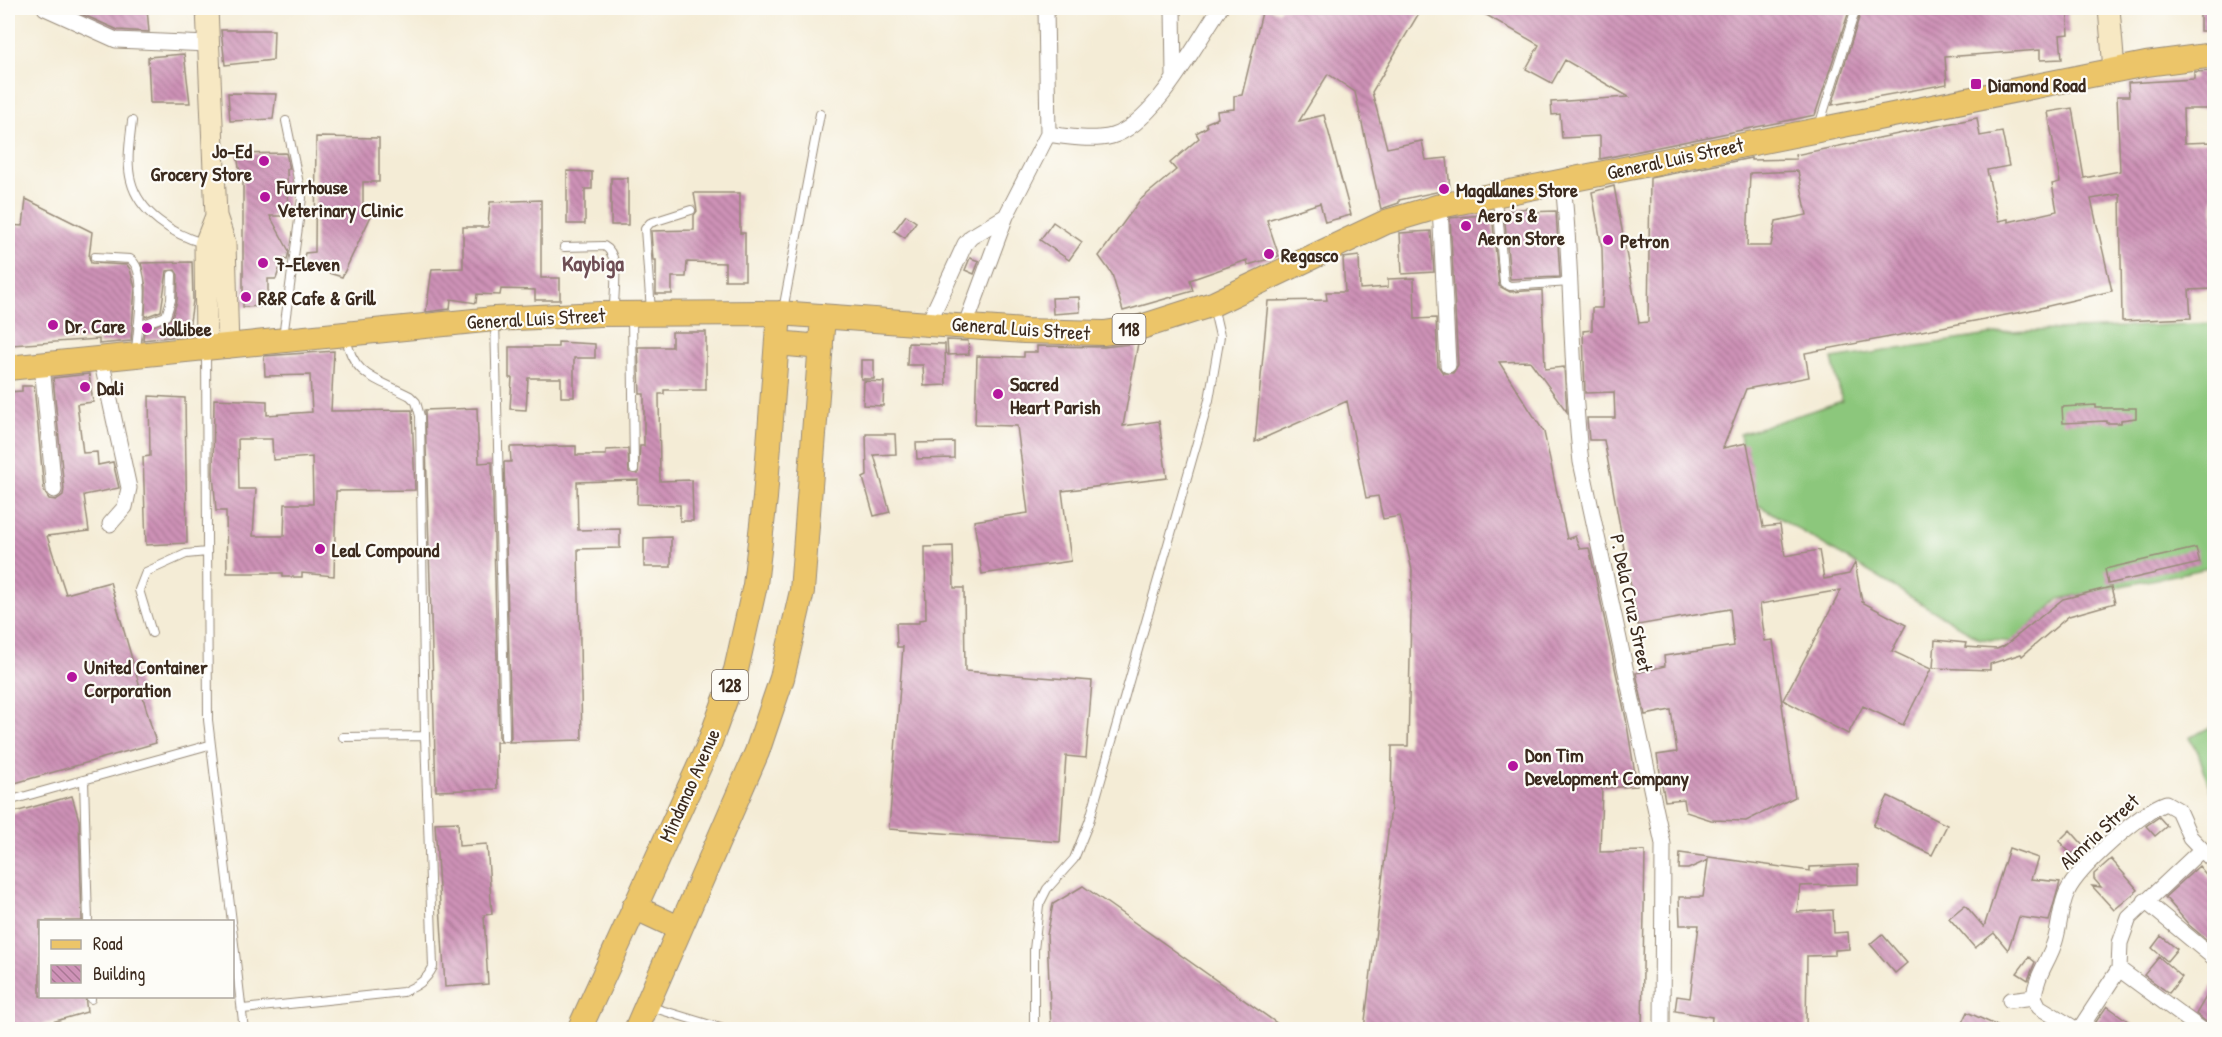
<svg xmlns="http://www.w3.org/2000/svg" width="2222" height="1037" viewBox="0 0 2222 1037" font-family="'Patrick Hand',sans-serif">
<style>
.grass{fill:#8cc77b;stroke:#64784c;stroke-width:1.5}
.building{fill:url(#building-back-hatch);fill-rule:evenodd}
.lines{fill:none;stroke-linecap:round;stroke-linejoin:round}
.lane-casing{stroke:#988b7a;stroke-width:10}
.street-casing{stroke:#988b7a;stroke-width:17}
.secondary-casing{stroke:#988b7a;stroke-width:23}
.primary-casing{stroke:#988b7a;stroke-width:26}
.lane{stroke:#fff;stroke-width:8}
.street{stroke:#fff;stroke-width:15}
.secondary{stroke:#f7e8c3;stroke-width:21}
.primary{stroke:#ecc569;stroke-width:24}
.poi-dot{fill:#b5179e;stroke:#fdfcf7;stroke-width:2}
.labels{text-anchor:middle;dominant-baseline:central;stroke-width:4.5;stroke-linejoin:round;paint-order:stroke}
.shield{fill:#fdfcf7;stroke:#75695f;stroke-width:1.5}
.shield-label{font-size:18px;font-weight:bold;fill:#3b2a1e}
.poi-label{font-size:20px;font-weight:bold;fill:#3b2a1e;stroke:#fdfcf7;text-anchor:start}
.street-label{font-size:20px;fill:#3b2a1e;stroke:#fdfcf7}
.quarter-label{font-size:22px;font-weight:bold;fill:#6e4e54;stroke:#fdfcf7}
</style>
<defs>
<pattern id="building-back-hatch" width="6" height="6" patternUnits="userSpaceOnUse" patternTransform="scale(1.5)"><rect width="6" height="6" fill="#ce92b7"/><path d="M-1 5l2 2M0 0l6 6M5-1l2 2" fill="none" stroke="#a87794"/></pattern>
</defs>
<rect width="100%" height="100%" fill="#fdfcf7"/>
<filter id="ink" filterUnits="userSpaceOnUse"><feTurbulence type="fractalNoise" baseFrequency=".0167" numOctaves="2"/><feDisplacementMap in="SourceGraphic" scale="12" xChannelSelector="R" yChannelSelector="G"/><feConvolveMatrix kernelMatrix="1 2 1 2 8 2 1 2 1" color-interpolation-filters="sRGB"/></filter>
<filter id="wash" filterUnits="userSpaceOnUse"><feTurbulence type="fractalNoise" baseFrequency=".008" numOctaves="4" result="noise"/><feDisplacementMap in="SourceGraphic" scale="24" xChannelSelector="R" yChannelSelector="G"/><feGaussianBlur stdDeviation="1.35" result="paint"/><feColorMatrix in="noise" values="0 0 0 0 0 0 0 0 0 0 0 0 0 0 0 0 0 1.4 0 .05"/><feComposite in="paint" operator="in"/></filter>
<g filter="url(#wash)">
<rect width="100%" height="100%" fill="#f4ecd6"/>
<path class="grass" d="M 2214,323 L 2214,567 L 2059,599 L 2013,642 L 1980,639 L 1750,500 L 1740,434 L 1842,401 L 1832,359 L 2009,332 Z
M 2214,725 L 2214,801 L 2198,752 L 2189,738 Z"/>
<g id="blocks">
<path class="building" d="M 68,8 L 147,8 L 149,32 L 118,30 Z
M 1263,8 L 1279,11 L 1281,8 L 1422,8 L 1372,92 L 1387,148 L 1422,141 L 1426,160 L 1447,158 L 1450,189 L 1399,200 L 1399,203 L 1381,209 L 1355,92 L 1328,74 L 1299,121 L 1324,115 L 1351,215 L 1325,222 L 1320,203 L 1267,220 L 1279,256 L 1248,265 L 1247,260 L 1190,280 L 1193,291 L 1123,311 L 1112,274 L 1099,256 L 1140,200 L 1176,170 L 1170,163 L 1199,138 L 1196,133 L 1207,127 L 1206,123 L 1218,118 L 1217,111 L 1234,109 L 1234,96 L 1242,95 Z
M 1474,8 L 1850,8 L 1815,115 L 1600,159 L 1600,136 L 1562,138 L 1560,114 L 1552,115 L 1551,102 L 1629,97 L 1565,60 L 1552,83 L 1526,69 L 1539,45 Z
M 1862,8 L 1941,8 L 1941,12 L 1993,8 L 2067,8 L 2069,34 L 2060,35 L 2062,59 L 2040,60 L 2040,50 L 1945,57 L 1947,84 L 1832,105 Z
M 2200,8 L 2214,8 L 2214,31 L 2200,31 Z
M 221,30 L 274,30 L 273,60 L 225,65 Z
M 184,54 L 190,103 L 150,103 L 148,57 Z
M 2214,71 L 2214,109 L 2183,109 L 2184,143 L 2214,142 L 2213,289 L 2189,290 L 2191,318 L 2122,321 L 2120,194 L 2091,199 L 2112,291 L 2027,311 L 1805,353 L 1809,377 L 1746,389 L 1723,448 L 1747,443 L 1763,527 L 1780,525 L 1785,556 L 1819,550 L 1824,579 L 1849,574 L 1855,563 L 1862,602 L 1906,625 L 1892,651 L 1931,669 L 1903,725 L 1863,706 L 1848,734 L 1783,700 L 1841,590 L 1760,604 L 1765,641 L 1773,640 L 1795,797 L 1746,821 L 1711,820 L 1686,812 L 1684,799 L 1665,801 L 1657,755 L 1677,752 L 1671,710 L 1645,715 L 1636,673 L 1665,666 L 1664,656 L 1734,646 L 1730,609 L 1638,625 L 1604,440 L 1589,440 L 1587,418 L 1615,418 L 1614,392 L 1585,393 L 1583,331 L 1592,330 L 1592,308 L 1602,308 L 1603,287 L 1602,248 L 1592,192 L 1614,186 L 1639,323 L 1648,322 L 1650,178 L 1751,158 L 1751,160 L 1796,159 L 1795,155 L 1977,118 L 1980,136 L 2002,132 L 2009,166 L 1987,170 L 1998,221 L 2008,219 L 2008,222 L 2057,211 L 2052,184 L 2060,182 L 2048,112 L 2072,108 L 2084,178 L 2120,171 L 2117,96 L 2129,96 L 2128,83 L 2194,79 L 2194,72 ZM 1798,171 L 1807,215 L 1776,221 L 1771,246 L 1747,246 L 1750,173 Z
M 228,93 L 276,94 L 273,119 L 230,121 Z
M 316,137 L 379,138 L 379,182 L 363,182 L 363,212 L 371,216 L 342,277 L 302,265 L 305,253 L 315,252 Z
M 286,153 L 290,169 L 287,169 L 288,216 L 270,216 L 289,251 L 287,260 L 283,258 L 276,279 L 268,279 L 268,306 L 243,307 L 243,173 L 240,174 L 237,154 Z
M 567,171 L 592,172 L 592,189 L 585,189 L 585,224 L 567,224 Z
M 611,178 L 628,178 L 628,225 L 611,225 Z
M 694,193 L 740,193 L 740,233 L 745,233 L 745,280 L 725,280 L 725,263 L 687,262 L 686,277 L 672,277 L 672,294 L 656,294 L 656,260 L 653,260 L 651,231 L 694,230 L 694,215 L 697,211 Z
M 26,199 L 92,232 L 89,257 L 91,263 L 127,265 L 130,269 L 135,288 L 131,341 L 99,344 L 99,339 L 11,345 L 12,330 L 8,329 L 8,225 L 23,226 Z
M 541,200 L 541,278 L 560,278 L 560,300 L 535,300 L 535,290 L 501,289 L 500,295 L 477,294 L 476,303 L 451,299 L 450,309 L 426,312 L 432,269 L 463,268 L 463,227 L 488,227 L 490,202 Z
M 1528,208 L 1528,212 L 1556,211 L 1560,277 L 1510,279 L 1504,211 Z
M 1492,214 L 1499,286 L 1510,292 L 1542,290 L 1545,369 L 1564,367 L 1567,412 L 1530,361 L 1499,362 L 1544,432 L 1567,539 L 1575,536 L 1580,549 L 1589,548 L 1590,552 L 1626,719 L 1637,786 L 1602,788 L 1600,852 L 1645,851 L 1642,1029 L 1364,1029 L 1391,808 L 1392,746 L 1408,746 L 1412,570 L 1400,516 L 1383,519 L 1378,496 L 1366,498 L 1347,401 L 1255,442 L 1268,301 L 1327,300 L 1326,292 L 1345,292 L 1343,258 L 1359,256 L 1360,289 L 1388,287 L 1388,279 L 1414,278 L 1415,319 L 1436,318 L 1438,366 L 1443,373 L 1453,373 L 1458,365 L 1450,218 Z
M 906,215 L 916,222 L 905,238 L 894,231 Z
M 1053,222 L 1082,242 L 1069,260 L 1040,240 Z
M 1431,231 L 1434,272 L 1402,274 L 1400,233 Z
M 970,258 L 979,261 L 974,274 L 965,270 Z
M 192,262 L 193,301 L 188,335 L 143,340 L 144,330 L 172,318 L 177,301 L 178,275 L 175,270 L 167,271 L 161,311 L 145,317 L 146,287 L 141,263 Z
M 1079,297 L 1080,312 L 1053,314 L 1052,298 Z
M 672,332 L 706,332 L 706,390 L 664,390 L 664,394 L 659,394 L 660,481 L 692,480 L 693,521 L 680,521 L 680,505 L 637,504 L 638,480 L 577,482 L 578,530 L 620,529 L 620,548 L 578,549 L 582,740 L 509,742 L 511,737 L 504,462 L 511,462 L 510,447 L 576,446 L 576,455 L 606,455 L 606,450 L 628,449 L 629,472 L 638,474 L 640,446 L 644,446 L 644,394 L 640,394 L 638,347 L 672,347 Z
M 947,340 L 968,341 L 969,354 L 948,355 Z
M 558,342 L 595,344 L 595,358 L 574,358 L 574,397 L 561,397 L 561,378 L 528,378 L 526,410 L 510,409 L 512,378 L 509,378 L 509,347 L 558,347 Z
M 908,343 L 945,344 L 946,385 L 924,386 L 923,365 L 907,365 Z
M 1138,343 L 1123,426 L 1159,421 L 1167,478 L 1062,491 L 1071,561 L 982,574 L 974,521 L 1028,513 L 1017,426 L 975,425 L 977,356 L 1024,357 L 1024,352 L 1037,352 L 1037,346 L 1104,347 Z
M 334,351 L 331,411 L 412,410 L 415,490 L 336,491 L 334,576 L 302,573 L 302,577 L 283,577 L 283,573 L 227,573 L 226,511 L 216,511 L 213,473 L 214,399 L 267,401 L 267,415 L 312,412 L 310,375 L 265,376 L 264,356 ZM 238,439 L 272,439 L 273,460 L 312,457 L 313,504 L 285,504 L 284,536 L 253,536 L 256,489 L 239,489 Z
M 861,360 L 874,360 L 874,379 L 861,379 Z
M 89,374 L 93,402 L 77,404 L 83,453 L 97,452 L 98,465 L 113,462 L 119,488 L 84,495 L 89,531 L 47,536 L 66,594 L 110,582 L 156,743 L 8,785 L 8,611 L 13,609 L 8,586 L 8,392 L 22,391 L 22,386 L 34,386 L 44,491 L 49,499 L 56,500 L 63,495 L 64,489 L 53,378 Z
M 864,381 L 884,382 L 883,406 L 863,405 Z
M 149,396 L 185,398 L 187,543 L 146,545 L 143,457 L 150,456 Z
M 2096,405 L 2096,408 L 2136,408 L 2136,418 L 2121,420 L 2121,423 L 2106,423 L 2106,421 L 2063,423 L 2062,407 Z
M 477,408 L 479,463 L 492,462 L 499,737 L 502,742 L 496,742 L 497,789 L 436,791 L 425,410 Z
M 866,434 L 895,434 L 896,454 L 874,455 L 890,512 L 874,516 L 863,478 L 867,476 Z
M 954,442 L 954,458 L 917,459 L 916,443 Z
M 671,537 L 671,567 L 644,567 L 644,538 Z
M 953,546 L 954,588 L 964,588 L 965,671 L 1092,681 L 1086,758 L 1066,756 L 1060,842 L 889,829 L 903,647 L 897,647 L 896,623 L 919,623 L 919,620 L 926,619 L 925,547 Z
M 2196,548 L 2200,563 L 2108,584 L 2105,569 Z
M 2111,587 L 2115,603 L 2069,616 L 2022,656 L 2021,654 L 1990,664 L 1990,670 L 1933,668 L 1935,640 L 1966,643 L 1965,647 L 1997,649 L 2004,646 L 2063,599 Z
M 72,796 L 79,820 L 82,921 L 40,921 L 40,996 L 85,996 L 87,1012 L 28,1029 L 8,1029 L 8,814 Z
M 1888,796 L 1947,825 L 1932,855 L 1873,826 Z
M 2159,817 L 2167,826 L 2155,836 L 2146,826 Z
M 458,822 L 459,846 L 487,844 L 492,914 L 484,915 L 488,984 L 445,987 L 435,823 Z
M 2070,830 L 2084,846 L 2075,853 L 2070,853 L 2059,841 Z
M 2009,848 L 2038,858 L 2031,879 L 2060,882 L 2049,921 L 2019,917 L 2008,950 L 1994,933 L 1975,948 L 1949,918 L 1965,905 L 1984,927 Z
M 1680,853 L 1810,871 L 1810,867 L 1858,865 L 1858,884 L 1800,886 L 1797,912 L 1833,910 L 1834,933 L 1848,932 L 1849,949 L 1835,950 L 1835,955 L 1807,956 L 1806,1029 L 1711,1029 L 1712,1017 L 1675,1011 L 1677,996 L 1690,998 L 1699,925 L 1680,925 L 1679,897 L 1703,897 L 1708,860 L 1688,869 L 1679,869 Z
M 2111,859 L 2138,890 L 2114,910 L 2092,886 L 2101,887 L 2094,879 L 2094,874 Z
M 2199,866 L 2214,884 L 2214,946 L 2189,925 L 2165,897 Z
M 1083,886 L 1285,1029 L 1051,1029 L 1047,935 L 1053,904 Z
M 1882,934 L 1907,963 L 1895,973 L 1870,944 Z
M 2161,936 L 2177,949 L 2167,961 L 2152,948 Z
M 2029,957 L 2035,962 L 2028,980 L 2017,973 Z
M 2159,957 L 2182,977 L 2169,993 L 2144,975 Z
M 2214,983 L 2214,1028 L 2196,1014 Z
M 2107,1006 L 2125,1019 L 2139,1029 L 2091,1029 Z
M 1967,1012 L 2004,1029 L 1959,1029 Z"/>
</g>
</g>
<g filter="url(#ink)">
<use href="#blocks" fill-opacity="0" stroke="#988b7a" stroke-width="1.5"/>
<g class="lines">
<defs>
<path id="lane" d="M 132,121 C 130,140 126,162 131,181 C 139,213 174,235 203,243
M 1819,126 L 1856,8
M 8,180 L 9,181
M 1497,199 L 1504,283 L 1510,286 L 1571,282
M 564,247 L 604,246 C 622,255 613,294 614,312
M 95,257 L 130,259 C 149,271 137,330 136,351
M 783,310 L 820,114
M 651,311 L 645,229 L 650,223 L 691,210
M 632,318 L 634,469
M 495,321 L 505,737
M 138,326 L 166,316 L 171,300 L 172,275
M 283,337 L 302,198 L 286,121
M 206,351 L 208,720 L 232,922
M 152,633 L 139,590 L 146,572 L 186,554 L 207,552
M 343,737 L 425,736
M 84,780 L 88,922
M 8,801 L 209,745
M 232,927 L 244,1030
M 91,996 L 91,999
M 651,1007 L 727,1030
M 243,1009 L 403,992 C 417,986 426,981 433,967 L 425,736 L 420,416 L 416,402 L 410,396 C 378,379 352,377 346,336
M 1034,1030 L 1034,950 L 1039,905 L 1047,889 L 1074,859 L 1089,822 L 1209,400 L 1220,336 L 1213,306"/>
<path id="street" d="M 45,8 L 116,40 L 208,44
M 1173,8 L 1174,76
M 1048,134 C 1068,137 1093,141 1112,136 C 1154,124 1196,43 1220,8
M 1563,183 C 1573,276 1570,369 1581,462 L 1663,844 L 1662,1030
M 1440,206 L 1448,365
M 929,322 L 965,244 L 971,237 L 1006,216
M 966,324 L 1006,216 L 1048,134 L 1046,8
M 101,359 L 129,488 L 125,507 L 110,524
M 42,365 L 54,490
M 2145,901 L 2214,958
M 2119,969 L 2202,1030
M 2034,997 C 2036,975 2049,961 2055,941 C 2060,925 2060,907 2067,892 C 2078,868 2142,811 2166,803 L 2178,810 L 2190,837 L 2214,862
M 2034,997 L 2039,1007 L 2077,1030
M 2010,1000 L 2034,997
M 2079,1030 L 2119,969 L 2120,943 L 2129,918 L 2201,850"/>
<path id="secondary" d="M 207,8 L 216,216 L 225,243 L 228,347
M 2109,8 L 2114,70
M 206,349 L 205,244 L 216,216"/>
<path id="primary" d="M 777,343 L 821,347
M 8,368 L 494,319 L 600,314 L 779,313 L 1024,331 L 1104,333 L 1138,328 L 1213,304 L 1386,222 L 1440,206 L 2146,64 L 2214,55
M 634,907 L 679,928
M 579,1030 L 708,747 L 736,670 L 755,585 L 765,498 L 779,313
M 636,1030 L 757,752 L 782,678 L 802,591 L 823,316"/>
</defs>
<use href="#lane" class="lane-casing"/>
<use href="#street" class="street-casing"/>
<use href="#secondary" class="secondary-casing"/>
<use href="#primary" class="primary-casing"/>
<use href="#lane" class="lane"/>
<use href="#street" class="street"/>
<use href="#secondary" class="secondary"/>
<use href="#primary" class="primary"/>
</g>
</g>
<g class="poi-dot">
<rect x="1970" y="78" width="12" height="12" rx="3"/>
<circle cx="264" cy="161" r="6"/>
<circle cx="1444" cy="189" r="6"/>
<circle cx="265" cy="197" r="6"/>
<circle cx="1466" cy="226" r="6"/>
<circle cx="1608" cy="240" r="6"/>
<circle cx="1269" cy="254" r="6"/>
<circle cx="263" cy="263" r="6"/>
<circle cx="246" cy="297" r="6"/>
<circle cx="53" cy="325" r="6"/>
<circle cx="147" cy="328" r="6"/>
<circle cx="85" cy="387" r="6"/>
<circle cx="998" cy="394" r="6"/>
<circle cx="320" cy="549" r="6"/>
<circle cx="72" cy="677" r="6"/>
<circle cx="1513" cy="766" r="6"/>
</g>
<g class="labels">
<g class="shield">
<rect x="1112.5" y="314" width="33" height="30" rx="4.5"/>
<rect x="712" y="670" width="36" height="30" rx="4.5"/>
</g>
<g class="shield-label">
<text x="1129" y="329">118</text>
<text x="730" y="685">128</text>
</g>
<g class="poi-label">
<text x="1988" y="84">Diamond Road</text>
<text x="252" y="150" text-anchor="end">Jo-Ed<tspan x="252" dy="23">Grocery Store</tspan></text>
<text x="277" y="186">Furrhouse<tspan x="277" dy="23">Veterinary Clinic</tspan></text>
<text x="1456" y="189">Magallanes Store</text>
<text x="1478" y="214">Aero's &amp;<tspan x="1478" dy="23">Aeron Store</tspan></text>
<text x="1620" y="240">Petron</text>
<text x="1281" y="254">Regasco</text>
<text x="275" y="263">7-Eleven</text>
<text x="258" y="297">R&amp;R Cafe &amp; Grill</text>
<text x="65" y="325">Dr. Care</text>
<text x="159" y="328">Jollibee</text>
<text x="1010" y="383">Sacred<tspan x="1010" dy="23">Heart Parish</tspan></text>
<text x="97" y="387">Dali</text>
<text x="332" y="549">Leal Compound</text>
<text x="84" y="666">United Container<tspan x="84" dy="23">Corporation</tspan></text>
<text x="1525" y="754">Don Tim<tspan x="1525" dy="23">Development Company</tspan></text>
</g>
<g class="street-label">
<text transform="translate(1675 158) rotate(-12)">General Luis Street</text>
<text transform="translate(536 318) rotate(-3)">General Luis Street</text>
<text transform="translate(1021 328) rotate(4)">General Luis Street</text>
<text transform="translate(1632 603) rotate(78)">P. Dela Cruz Street</text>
<text transform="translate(689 785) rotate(-66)">Mindanao Avenue</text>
<text transform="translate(2099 831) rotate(-43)">Almria Street</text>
</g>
<g class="quarter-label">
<text x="593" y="263">Kaybiga</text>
</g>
</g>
<rect width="2222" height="1037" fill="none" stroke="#fdfcf7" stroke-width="30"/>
<rect x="39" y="920" width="195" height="78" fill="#fdfcf7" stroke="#afa8a0" stroke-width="1.5"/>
<rect x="51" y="940" width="30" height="9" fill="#ecc569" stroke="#afa8a0" stroke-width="1.5"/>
<text x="93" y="950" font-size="18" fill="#3b2a1e">Road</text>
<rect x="51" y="965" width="30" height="18" fill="url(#building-back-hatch)" stroke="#afa8a0" stroke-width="1.5"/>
<text x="93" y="980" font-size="18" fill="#3b2a1e">Building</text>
</svg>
